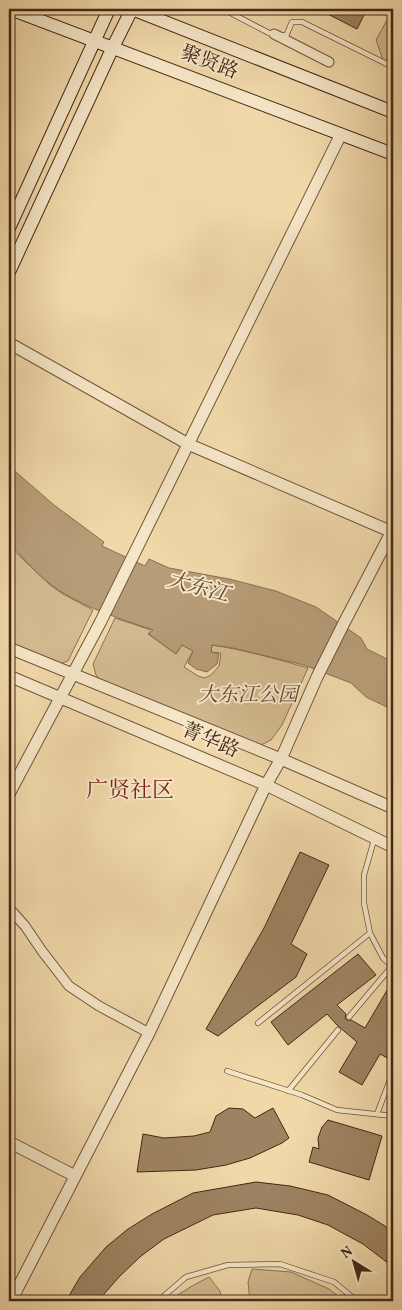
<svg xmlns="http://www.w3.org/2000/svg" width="402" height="1310" viewBox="0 0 402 1310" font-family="Vollkorn,'Noto Serif SC',serif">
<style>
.green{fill:#d3ba90;stroke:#8c7052}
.water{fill:#b69c77;stroke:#896d50}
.building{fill:#9e8362;stroke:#462715}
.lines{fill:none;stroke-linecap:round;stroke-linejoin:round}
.service-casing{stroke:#70533a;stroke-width:6}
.minor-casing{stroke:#70533a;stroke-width:11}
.tertiary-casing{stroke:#70533a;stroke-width:13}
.secondary-casing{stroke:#462715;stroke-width:14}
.service{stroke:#f5e6c7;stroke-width:4.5}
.minor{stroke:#f5e6c7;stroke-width:9}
.tertiary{stroke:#f5e6c7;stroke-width:11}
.secondary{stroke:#f5e6c7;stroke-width:12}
.labels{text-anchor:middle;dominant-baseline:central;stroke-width:4;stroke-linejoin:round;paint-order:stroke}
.street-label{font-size:20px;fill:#462715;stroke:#f5e6c7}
.park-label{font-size:20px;font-style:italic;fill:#62442e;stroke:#f5e6c7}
.water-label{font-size:21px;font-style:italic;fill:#684a32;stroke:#f5e6c7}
.quarter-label{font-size:22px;fill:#7a1f14;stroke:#f5e6c7}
</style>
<rect width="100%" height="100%" fill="#f0d8a9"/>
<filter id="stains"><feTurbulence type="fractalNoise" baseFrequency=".004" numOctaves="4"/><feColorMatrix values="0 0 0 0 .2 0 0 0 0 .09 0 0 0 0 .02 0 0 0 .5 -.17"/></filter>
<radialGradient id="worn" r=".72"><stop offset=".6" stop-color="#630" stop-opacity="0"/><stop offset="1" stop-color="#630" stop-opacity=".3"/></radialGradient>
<path class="green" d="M 393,9 L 393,61 L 383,60 L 376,40 Z
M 9,546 L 50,585 L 63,594 L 93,610 L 68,661 L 60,664 L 9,645 Z
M 115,618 L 151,630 L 148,634 L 176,654 L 182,645 L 193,651 L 184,667 L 198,676 L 205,678 L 211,675 L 219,666 L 221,653 L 211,652 L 212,645 C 245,650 276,659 308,668 L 282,725 L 271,740 L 259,746 L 104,683 L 96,675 L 93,664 Z
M 252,1269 L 291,1272 L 329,1289 L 344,1301 L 250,1301 L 248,1282 Z
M 209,1277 L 220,1291 L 222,1301 L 168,1301 L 192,1286 Z"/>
<path class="water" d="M 9,466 L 54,505 L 104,542 L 102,546 L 145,566 L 149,559 L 169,568 L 229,579 L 276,591 L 316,607 L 361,638 L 367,649 L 393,662 L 393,710 L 366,697 L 351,683 L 304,665 L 233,648 L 212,645 L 211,652 L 219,654 L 217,664 L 207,672 L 196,669 L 188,663 L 193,651 L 182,645 L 176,654 L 149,634 L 153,630 C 121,619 88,609 60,591 C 40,578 25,560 9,543 Z"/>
<path class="building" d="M 318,9 L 367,9 L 357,29 Z
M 300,852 L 329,865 L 291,944 L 307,954 L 296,977 L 218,1036 L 206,1029 L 264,928 Z
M 358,954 L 376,975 L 337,1005 L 346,1014 L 345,1018 L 347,1020 L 351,1020 L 365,1028 L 393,980 L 393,1032 L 387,1043 L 393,1046 L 393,1061 L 380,1054 L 362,1085 L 339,1072 L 357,1042 L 338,1026 L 327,1014 L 288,1045 L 271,1022 Z
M 229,1108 L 243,1109 L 255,1118 L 273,1108 L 289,1138 L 282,1143 L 250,1158 L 226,1165 L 196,1170 L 137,1172 L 143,1134 L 164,1138 L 194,1136 L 210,1132 L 216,1116 Z
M 328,1120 L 382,1136 L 369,1180 L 309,1162 L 313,1147 L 319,1149 L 318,1138 L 322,1127 Z
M 256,1182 L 290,1186 L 328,1195 L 367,1215 L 385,1226 L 393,1234 L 393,1267 L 363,1244 L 328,1225 L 298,1215 L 256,1208 L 213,1215 L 164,1239 L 141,1256 L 119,1277 L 98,1301 L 66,1301 L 80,1277 L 106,1247 L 128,1229 L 152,1214 L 193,1193 Z"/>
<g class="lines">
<defs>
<path id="service" d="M 223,9 L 269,33 L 274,34
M 282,35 L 286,36 L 292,22 L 302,22 L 393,67
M 374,840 L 364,875 L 364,903 L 370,933 L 383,958 L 393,967
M 349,1017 L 392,966
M 258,1023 L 370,933
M 227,1071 L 302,1095 L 337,1110 L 393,1116
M 288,1091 L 338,1030
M 377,1114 L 393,1072
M 158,1301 L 186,1277 L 228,1265 L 280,1264 L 334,1282 L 357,1301"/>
<path id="minor" d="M 274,34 L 329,62
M 9,908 L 25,926 L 42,951 L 69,986 L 99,1006 L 149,1033"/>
<path id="tertiary" d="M 9,343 L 188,444 L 392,532
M 9,648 L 281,759 L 393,808
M 9,676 L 266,785 L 393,847
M 9,794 L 100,623 L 341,134
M 9,1142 L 75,1176
M 11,1301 L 149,1033 L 266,785 L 281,759 L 317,677 L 344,623 L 393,529"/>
<path id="secondary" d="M 10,9 L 393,154
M 132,9 L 393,112
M 9,228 L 109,9
M 9,272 L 113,47 L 132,9"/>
</defs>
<use href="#service" class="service-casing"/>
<use href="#minor" class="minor-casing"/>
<use href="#tertiary" class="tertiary-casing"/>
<use href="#secondary" class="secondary-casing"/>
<use href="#service" class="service"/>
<use href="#minor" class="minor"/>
<use href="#tertiary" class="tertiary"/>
<use href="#secondary" class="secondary"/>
</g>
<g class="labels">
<g class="street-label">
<text transform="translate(209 63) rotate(21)">聚贤路</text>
<text transform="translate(210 741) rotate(23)">菁华路</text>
</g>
<g class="park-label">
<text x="248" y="696">大东江公园</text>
</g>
<g class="water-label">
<text transform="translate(198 588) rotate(15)">大东江</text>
</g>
<g class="quarter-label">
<text x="130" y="791">广贤社区</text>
</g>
</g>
<rect width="402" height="1310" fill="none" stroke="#f0d8a9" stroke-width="30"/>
<rect x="10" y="10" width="382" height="1290" fill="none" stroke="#462715" stroke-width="2.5"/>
<rect x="15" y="15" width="372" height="1280" fill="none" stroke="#462715"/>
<g transform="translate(354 1262) rotate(323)" stroke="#f5e6c7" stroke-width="4" paint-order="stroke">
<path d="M0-4L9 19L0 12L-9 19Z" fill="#462715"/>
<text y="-8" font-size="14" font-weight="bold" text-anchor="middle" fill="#462715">N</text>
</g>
<rect width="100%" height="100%" filter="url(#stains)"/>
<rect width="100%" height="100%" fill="url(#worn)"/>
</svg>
